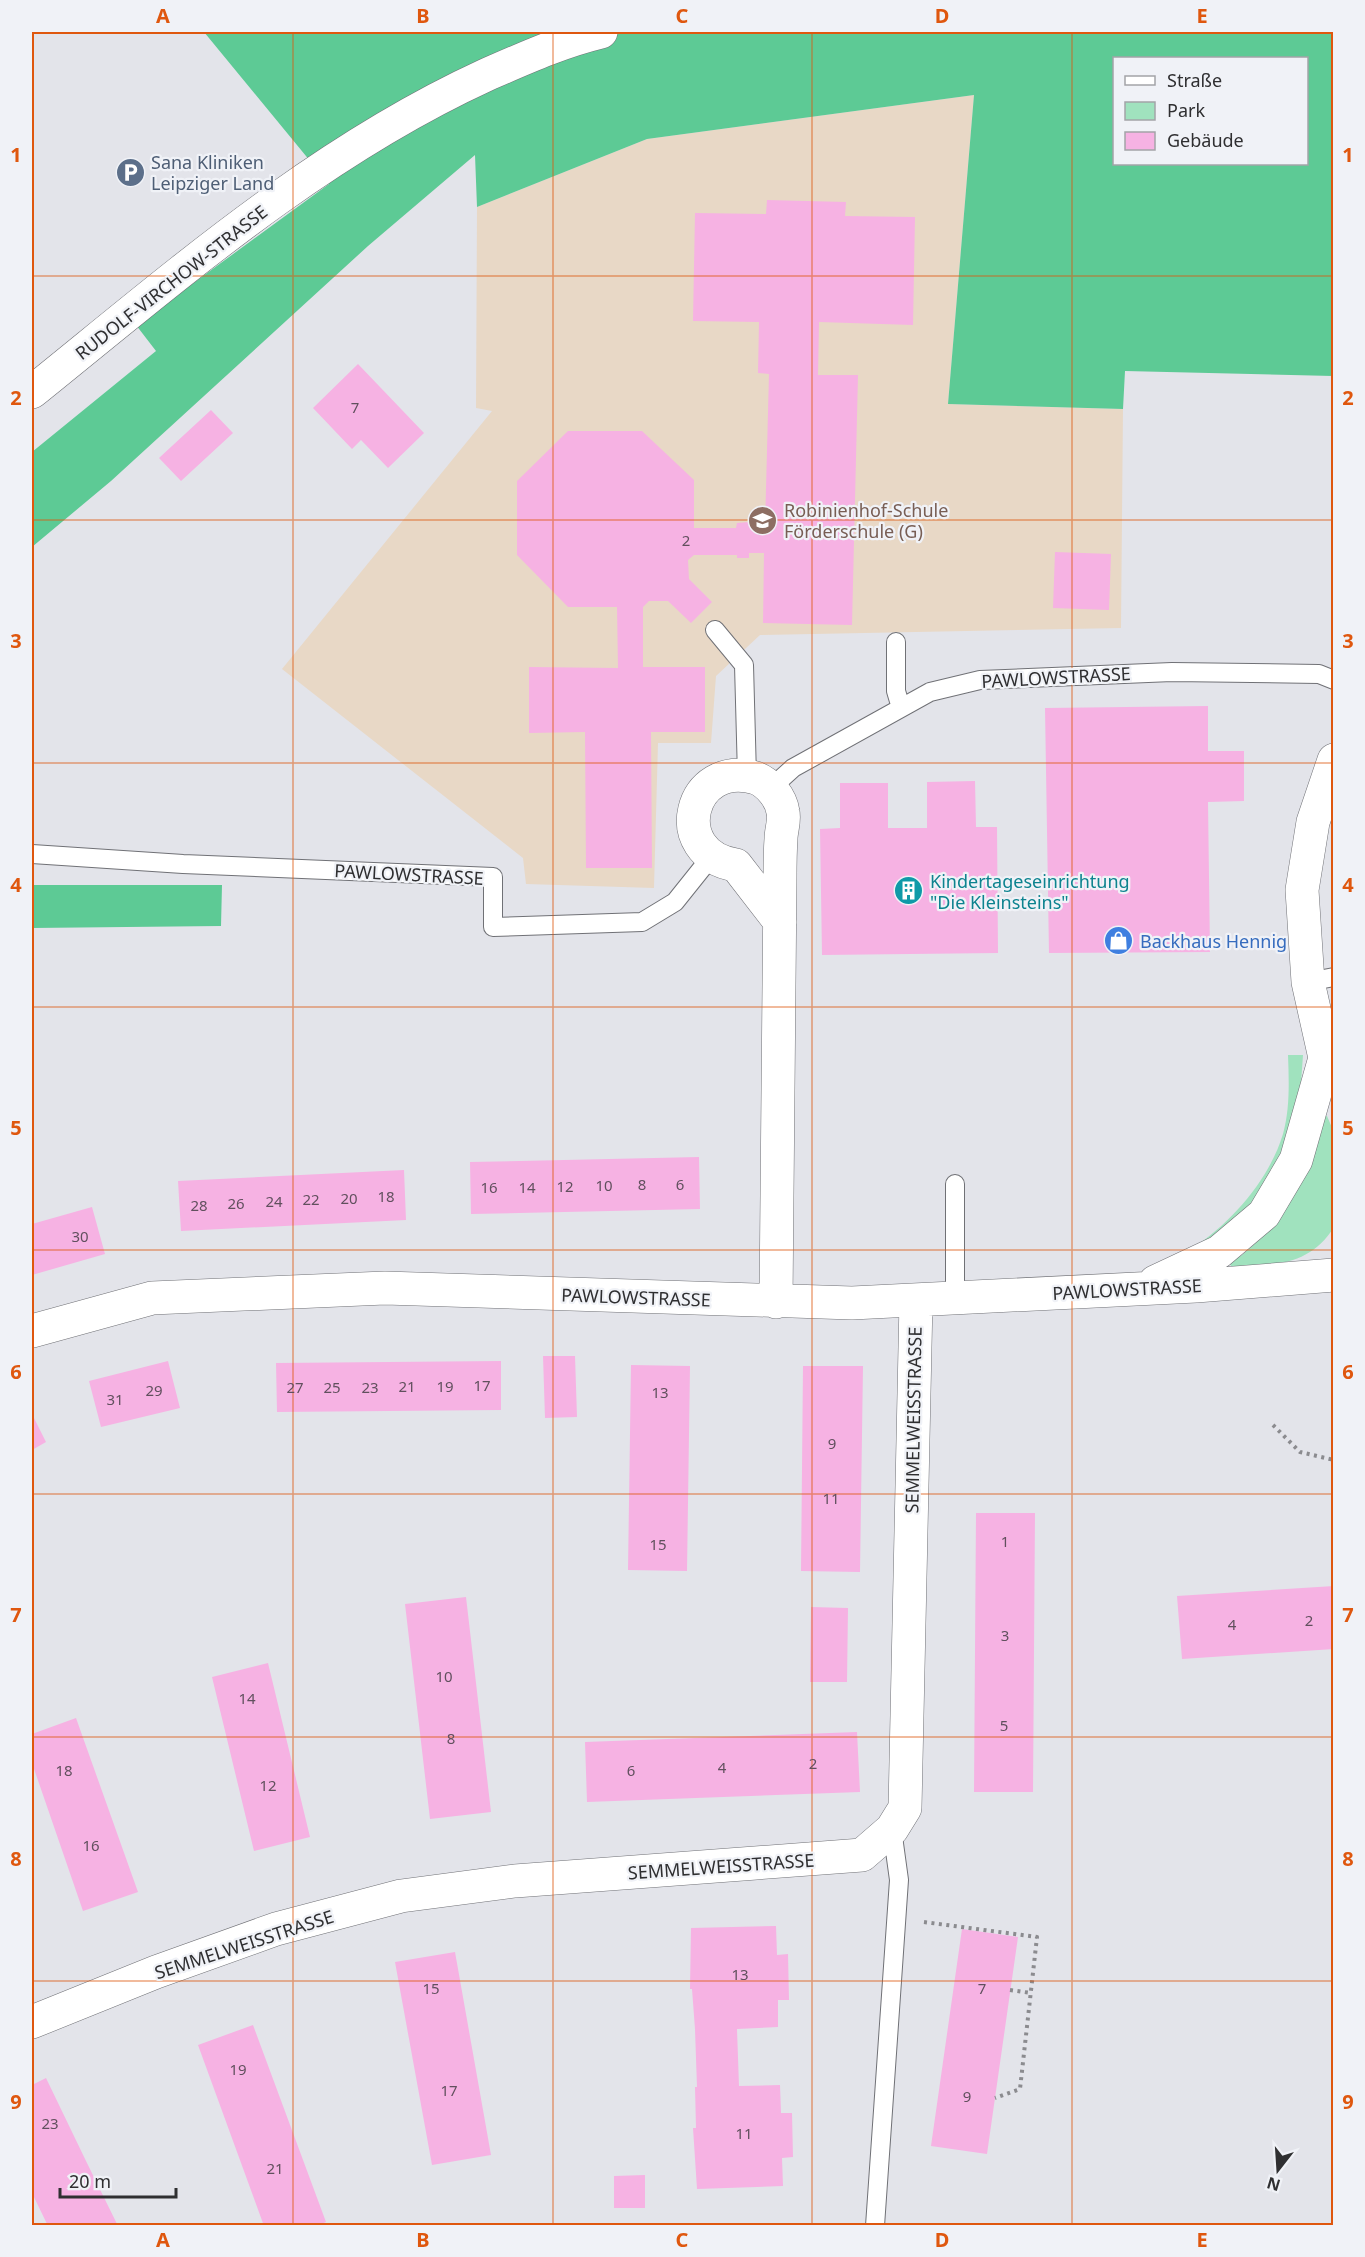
<svg xmlns="http://www.w3.org/2000/svg" width="1365" height="2257" viewBox="0 0 1365 2257" font-family="'Noto Sans',sans-serif">
<style>
.education{fill:#e8d8c6}
.green{fill:#a0e2be}
.forest{fill:#5dca95;fill-rule:evenodd}
.building{fill:#f6b2e3}
.lines{fill:none;stroke-linecap:round;stroke-linejoin:round}
.lane-casing{stroke:#707176;stroke-width:20}
.street-casing{stroke:#707176;stroke-width:34}
.path{stroke:#8b8b8f;stroke-width:4;stroke-dasharray:3 4.5;stroke-linecap:butt}
.lane{stroke:#fff;stroke-width:18}
.street{stroke:#fff;stroke-width:33}
.grid{fill:none;stroke:#df570e;stroke-width:1.5;stroke-opacity:0.55}
.labels{text-anchor:middle;dominant-baseline:central;stroke-width:4.5;stroke-linejoin:round;paint-order:stroke}
.number-label{font-size:15px;fill:#61505e}
.service-label{font-size:18px;fill:#4e5e75;stroke:#f0f2f7;text-anchor:start}
.street-label{font-size:18px;fill:#2f2f31;stroke:#f0f2f7}
.education-label{font-size:18px;fill:#785e54;stroke:#f0f2f7;text-anchor:start}
.culture-label{font-size:18px;fill:#0d838f;stroke:#f0f2f7;text-anchor:start}
.shop-label{font-size:18px;fill:#366cbe;stroke:#f0f2f7;text-anchor:start}
.neatline{fill:none;stroke:#df570e;stroke-width:2}
.grid-label{font-size:20px;text-anchor:middle;font-weight:bold;fill:#df570e}
</style>
<rect width="100%" height="100%" fill="#e3e4ea"/>
<path class="education" d="M 974,95 L 948,404 L 1123,409 L 1121,628 L 760,635 L 716,676 L 711,743 L 658,743 L 654,888 L 526,884 L 523,858 L 282,669 L 492,411 L 476,408 L 477,207 L 647,139 Z"/>
<path class="green" d="M 1288,1055 L 1303,1055 L 1300,1097 L 1277,1170 L 1237,1224 L 1193,1248 C 1232,1222 1269,1180 1283,1134 C 1290,1109 1289,1081 1288,1055 Z
M 1323,1116 L 1327,1116 L 1333,1130 L 1334,1227 C 1311,1265 1275,1265 1235,1268 L 1231,1266 L 1229,1262 L 1242,1255 L 1263,1236 Z"/>
<path class="forest" d="M 204,32 L 1333,32 L 1333,376 L 1125,371 L 1123,409 L 948,404 L 974,95 L 647,139 L 477,207 L 475,155 L 368,246 L 111,481 L 32,547 L 32,452 L 156,351 L 136,325 L 329,184 ZM 1114,58 L 1306,58 L 1306,164 L 1114,164 Z
M 32,885 L 222,885 L 221,926 L 32,928 Z"/>
<path class="building" d="M 767,200 L 846,202 L 845,216 L 915,217 L 913,325 L 819,322 L 818,375 L 858,375 L 852,625 L 763,623 L 764,553 L 749,553 L 749,558 L 737,558 L 737,555 L 694,555 L 688,560 L 689,579 L 712,602 L 691,623 L 668,601 L 649,601 L 643,607 L 643,667 L 705,667 L 705,732 L 651,732 L 652,868 L 586,868 L 585,732 L 529,733 L 529,667 L 618,668 L 617,607 L 568,607 L 517,555 L 517,481 L 568,431 L 642,431 L 694,480 L 694,528 L 736,528 L 737,523 L 749,522 L 749,527 L 765,527 L 769,374 L 758,373 L 759,322 L 693,321 L 695,213 L 766,214 Z
M 358,364 L 424,433 L 388,468 L 361,440 L 352,449 L 313,408 Z
M 211,410 L 233,433 L 181,481 L 159,458 Z
M 1055,552 L 1111,554 L 1109,610 L 1053,608 Z
M 1208,706 L 1208,751 L 1244,751 L 1244,801 L 1208,802 L 1210,952 L 1049,953 L 1045,708 Z
M 975,781 L 976,827 L 997,827 L 998,953 L 822,955 L 820,829 L 840,828 L 840,783 L 888,783 L 888,828 L 927,828 L 927,782 Z
M 699,1157 L 700,1209 L 471,1214 L 470,1162 Z
M 404,1170 L 406,1220 L 181,1231 L 178,1181 Z
M 92,1207 L 105,1254 L 32,1275 L 32,1224 Z
M 543,1356 L 575,1356 L 577,1417 L 545,1418 Z
M 168,1361 L 180,1408 L 101,1427 L 89,1381 Z
M 501,1361 L 501,1410 L 277,1412 L 276,1363 Z
M 631,1365 L 690,1366 L 687,1571 L 628,1570 Z
M 803,1366 L 863,1366 L 860,1572 L 801,1571 Z
M 32,1414 L 46,1442 L 32,1450 Z
M 976,1513 L 1035,1513 L 1033,1792 L 974,1792 Z
M 1334,1586 L 1334,1649 L 1182,1659 L 1177,1596 Z
M 466,1597 L 491,1812 L 430,1819 L 405,1604 Z
M 811,1607 L 848,1608 L 847,1682 L 810,1682 Z
M 268,1663 L 310,1837 L 254,1851 L 212,1677 Z
M 76,1718 L 138,1892 L 83,1911 L 32,1763 L 32,1734 Z
M 857,1732 L 860,1792 L 587,1802 L 585,1742 Z
M 776,1926 L 777,1955 L 788,1954 L 789,2000 L 778,2000 L 778,2027 L 737,2029 L 739,2086 L 780,2085 L 781,2113 L 792,2113 L 793,2157 L 782,2158 L 783,2186 L 697,2189 L 693,2128 L 696,2128 L 695,2087 L 697,2087 L 695,2029 L 692,1989 L 690,1989 L 691,1928 Z
M 962,1929 L 1018,1937 L 987,2154 L 931,2146 Z
M 455,1952 L 491,2155 L 432,2165 L 395,1962 Z
M 253,2025 L 326,2222 L 316,2226 L 264,2226 L 198,2045 Z
M 46,2078 L 86,2161 L 118,2226 L 48,2226 L 32,2193 L 32,2085 Z
M 645,2175 L 645,2208 L 614,2208 L 614,2176 Z"/>
<g class="lines">
<defs>
<path id="lane" d="M 715,630 L 744,665 L 747,776
M 896,642 L 896,691 L 901,708
M 771,788 L 793,768 L 930,692 L 980,680 L 1172,672 L 1319,674 L 1334,680
M 32,854 L 183,864 L 493,877 L 493,927 L 642,922 L 675,902 L 711,857
M 1308,982 L 1334,977
M 955,1298 L 955,1184
M 875,2226 L 899,1880 L 892,1829"/>
<path id="street" d="M 32,392 C 176,276 316,153 486,75 C 525,58 560,42 601,32
M 1334,760 L 1313,822 L 1302,890 L 1308,982 L 1325,1058 L 1334,1075
M 1155,1282 L 1219,1252 L 1264,1214 L 1296,1160 L 1325,1058
M 776,1302 C 777,1161 778,1020 780,880 C 780,866 780,852 781,839 C 781,830 785,821 783,812 C 781,798 769,783 756,778 C 689,758 666,854 736,865 L 780,922
M 32,1331 L 152,1298 L 385,1288 L 852,1303 L 1196,1286 L 1334,1275
M 32,2022 L 156,1972 L 276,1929 L 401,1896 L 515,1881 L 862,1855 L 892,1829 L 905,1808 L 916,1301"/>
</defs>
<use href="#lane" class="lane-casing"/>
<use href="#street" class="street-casing"/>
<path class="path" d="M 1273,1425 L 1300,1452 L 1334,1460
M 924,1922 L 1037,1937 L 1020,2089 L 995,2098
M 1010,1990 L 1031,1993"/>
<use href="#lane" class="lane"/>
<use href="#street" class="street"/>
</g>
<path class="grid" d="M 293,32 L 293,2226M 553,32 L 553,2226M 812,32 L 812,2226M 1072,32 L 1072,2226M 32,276 L 1334,276M 32,520 L 1334,520M 32,763 L 1334,763M 32,1007 L 1334,1007M 32,1250 L 1334,1250M 32,1494 L 1334,1494M 32,1737 L 1334,1737M 32,1981 L 1334,1981"/>
<defs>
<symbol id="parking-disc" viewBox="-11 -11 22 22"><circle r="9.5" fill="#5c6f8a" stroke="#f0f2f7"/><path d="M-3.5-5.5H1a3.5 3.5 0 0 1 0 7H-1V5.5H-3.5ZM-1-3.4V-.6H.8a1.4 1.4 0 0 0 0-2.8Z" fill="#fff"/></symbol>
<symbol id="school-disc" viewBox="-11 -11 22 22"><circle r="9.5" fill="#8d6e63" stroke="#f0f2f7"/><path d="M0-5L7-2L0 1L-7-2ZM-4 1L0 2.5L4 1V4Q0 6-4 4Z" fill="#fff"/></symbol>
<symbol id="building-disc" viewBox="-11 -11 22 22"><circle r="9.5" fill="#0f9aa8" stroke="#f0f2f7"/><path d="M-4-6H4V6H1V3H-1V6H-4ZM-2.5-4.3h1.7v1.8h-1.7ZM.8-4.3h1.7v1.8H.8ZM-2.5-1h1.7V.8h-1.7ZM.8-1h1.7V.8H.8Z" fill="#fff"/></symbol>
<symbol id="shop-disc" viewBox="-11 -11 22 22"><circle r="9.5" fill="#3f7fe0" stroke="#f0f2f7"/><path d="M-5-2.5h2.3a2.7 3.5 0 0 1 5.4 0H5L5.5 6h-11ZM-1.5-2.5h3a1.5 2.3 0 0 0-3 0Z" fill="#fff"/></symbol>
</defs>
<g fill-rule="evenodd">
<use href="#parking-disc" x="114" y="156" width="33" height="33"/>
<use href="#school-disc" x="746" y="504" width="33" height="33"/>
<use href="#building-disc" x="892" y="874" width="33" height="33"/>
<use href="#shop-disc" x="1102" y="924" width="33" height="33"/>
</g>
<g class="labels">
<g class="number-label">
<text x="355" y="407">7</text>
<text x="686" y="540">2</text>
<text x="642" y="1184">8</text>
<text x="680" y="1184">6</text>
<text x="604" y="1185">10</text>
<text x="565" y="1186">12</text>
<text x="489" y="1187">16</text>
<text x="527" y="1187">14</text>
<text x="386" y="1196">18</text>
<text x="349" y="1198">20</text>
<text x="311" y="1199">22</text>
<text x="274" y="1201">24</text>
<text x="236" y="1203">26</text>
<text x="199" y="1205">28</text>
<text x="80" y="1236">30</text>
<text x="482" y="1385">17</text>
<text x="407" y="1386">21</text>
<text x="445" y="1386">19</text>
<text x="295" y="1387">27</text>
<text x="332" y="1387">25</text>
<text x="370" y="1387">23</text>
<text x="154" y="1390">29</text>
<text x="660" y="1392">13</text>
<text x="115" y="1399">31</text>
<text x="832" y="1443">9</text>
<text x="831" y="1498">11</text>
<text x="1005" y="1541">1</text>
<text x="658" y="1544">15</text>
<text x="1309" y="1620">2</text>
<text x="1232" y="1624">4</text>
<text x="1005" y="1635">3</text>
<text x="444" y="1676">10</text>
<text x="247" y="1698">14</text>
<text x="1004" y="1725">5</text>
<text x="451" y="1738">8</text>
<text x="813" y="1763">2</text>
<text x="722" y="1767">4</text>
<text x="64" y="1770">18</text>
<text x="631" y="1770">6</text>
<text x="268" y="1785">12</text>
<text x="91" y="1845">16</text>
<text x="740" y="1974">13</text>
<text x="431" y="1988">15</text>
<text x="982" y="1988">7</text>
<text x="238" y="2069">19</text>
<text x="449" y="2090">17</text>
<text x="967" y="2096">9</text>
<text x="50" y="2123">23</text>
<text x="744" y="2133">11</text>
<text x="275" y="2168">21</text>
</g>
<g class="service-label">
<text x="151" y="162">Sana Kliniken<tspan x="151" dy="21">Leipziger Land</tspan></text>
</g>
<g class="street-label">
<text transform="translate(171 282) rotate(-38)">RUDOLF-VIRCHOW-STRASSE</text>
<text transform="translate(1056 677) rotate(-3)">PAWLOWSTRASSE</text>
<text transform="translate(409 874) rotate(3)">PAWLOWSTRASSE</text>
<text transform="translate(1127 1289) rotate(-3)">PAWLOWSTRASSE</text>
<text transform="translate(636 1297) rotate(2)">PAWLOWSTRASSE</text>
<text transform="translate(913 1420) rotate(-89)">SEMMELWEISSTRASSE</text>
<text transform="translate(721 1866) rotate(-4)">SEMMELWEISSTRASSE</text>
<text transform="translate(244 1944) rotate(-18)">SEMMELWEISSTRASSE</text>
</g>
<g class="education-label">
<text x="784" y="510">Robinienhof-Schule<tspan x="784" dy="21">Förderschule (G)</tspan></text>
</g>
<g class="culture-label">
<text x="930" y="881">Kindertageseinrichtung<tspan x="930" dy="21">"Die Kleinsteins"</tspan></text>
</g>
<g class="shop-label">
<text x="1140" y="941">Backhaus Hennig</text>
</g>
</g>
<rect width="1365" height="2257" fill="none" stroke="#f0f2f7" stroke-width="66"/>
<rect x="1113" y="57" width="195" height="108" fill="#f0f2f7" stroke="#a3a4a8" stroke-width="1.5"/>
<rect x="1125" y="76" width="30" height="9" fill="#ffffff" stroke="#a3a4a8" stroke-width="1.5"/>
<text x="1167" y="87" font-size="18" fill="#2f2f31">Straße</text>
<rect x="1125" y="102" width="30" height="18" fill="#a0e2be" stroke="#a3a4a8" stroke-width="1.5"/>
<text x="1167" y="117" font-size="18" fill="#2f2f31">Park</text>
<rect x="1125" y="132" width="30" height="18" fill="#f6b2e3" stroke="#a3a4a8" stroke-width="1.5"/>
<text x="1167" y="147" font-size="18" fill="#2f2f31">Gebäude</text>
<g transform="translate(1278 2170) rotate(197)" stroke="#f0f2f7" stroke-width="4.5" paint-order="stroke">
<path d="M0-4.5L10 22L0 15L-10 22Z" fill="#2f2f31"/>
<text y="-9" font-size="16" font-weight="bold" text-anchor="middle" fill="#2f2f31">N</text>
</g>
<path d="M60 2188v9h116v-9" fill="none" stroke="#2f2f31" stroke-width="3"/>
<text x="69" y="2188" font-size="18" fill="#2f2f31" stroke="#f0f2f7" stroke-width="4.5" paint-order="stroke">20 m</text>
<rect x="33" y="33" width="1299" height="2191" class="neatline"/>
<g class="grid-label">
<text x="163" y="23">A</text>
<text x="423" y="23">B</text>
<text x="682" y="23">C</text>
<text x="942" y="23">D</text>
<text x="1202" y="23">E</text>
<text x="16" y="162">1</text>
<text x="1348" y="162">1</text>
<text x="16" y="405">2</text>
<text x="1348" y="405">2</text>
<text x="16" y="648">3</text>
<text x="1348" y="648">3</text>
<text x="16" y="892">4</text>
<text x="1348" y="892">4</text>
<text x="16" y="1135">5</text>
<text x="1348" y="1135">5</text>
<text x="16" y="1379">6</text>
<text x="1348" y="1379">6</text>
<text x="16" y="1622">7</text>
<text x="1348" y="1622">7</text>
<text x="16" y="1866">8</text>
<text x="1348" y="1866">8</text>
<text x="16" y="2109">9</text>
<text x="1348" y="2109">9</text>
<text x="163" y="2247">A</text>
<text x="423" y="2247">B</text>
<text x="682" y="2247">C</text>
<text x="942" y="2247">D</text>
<text x="1202" y="2247">E</text>
</g>
</svg>
